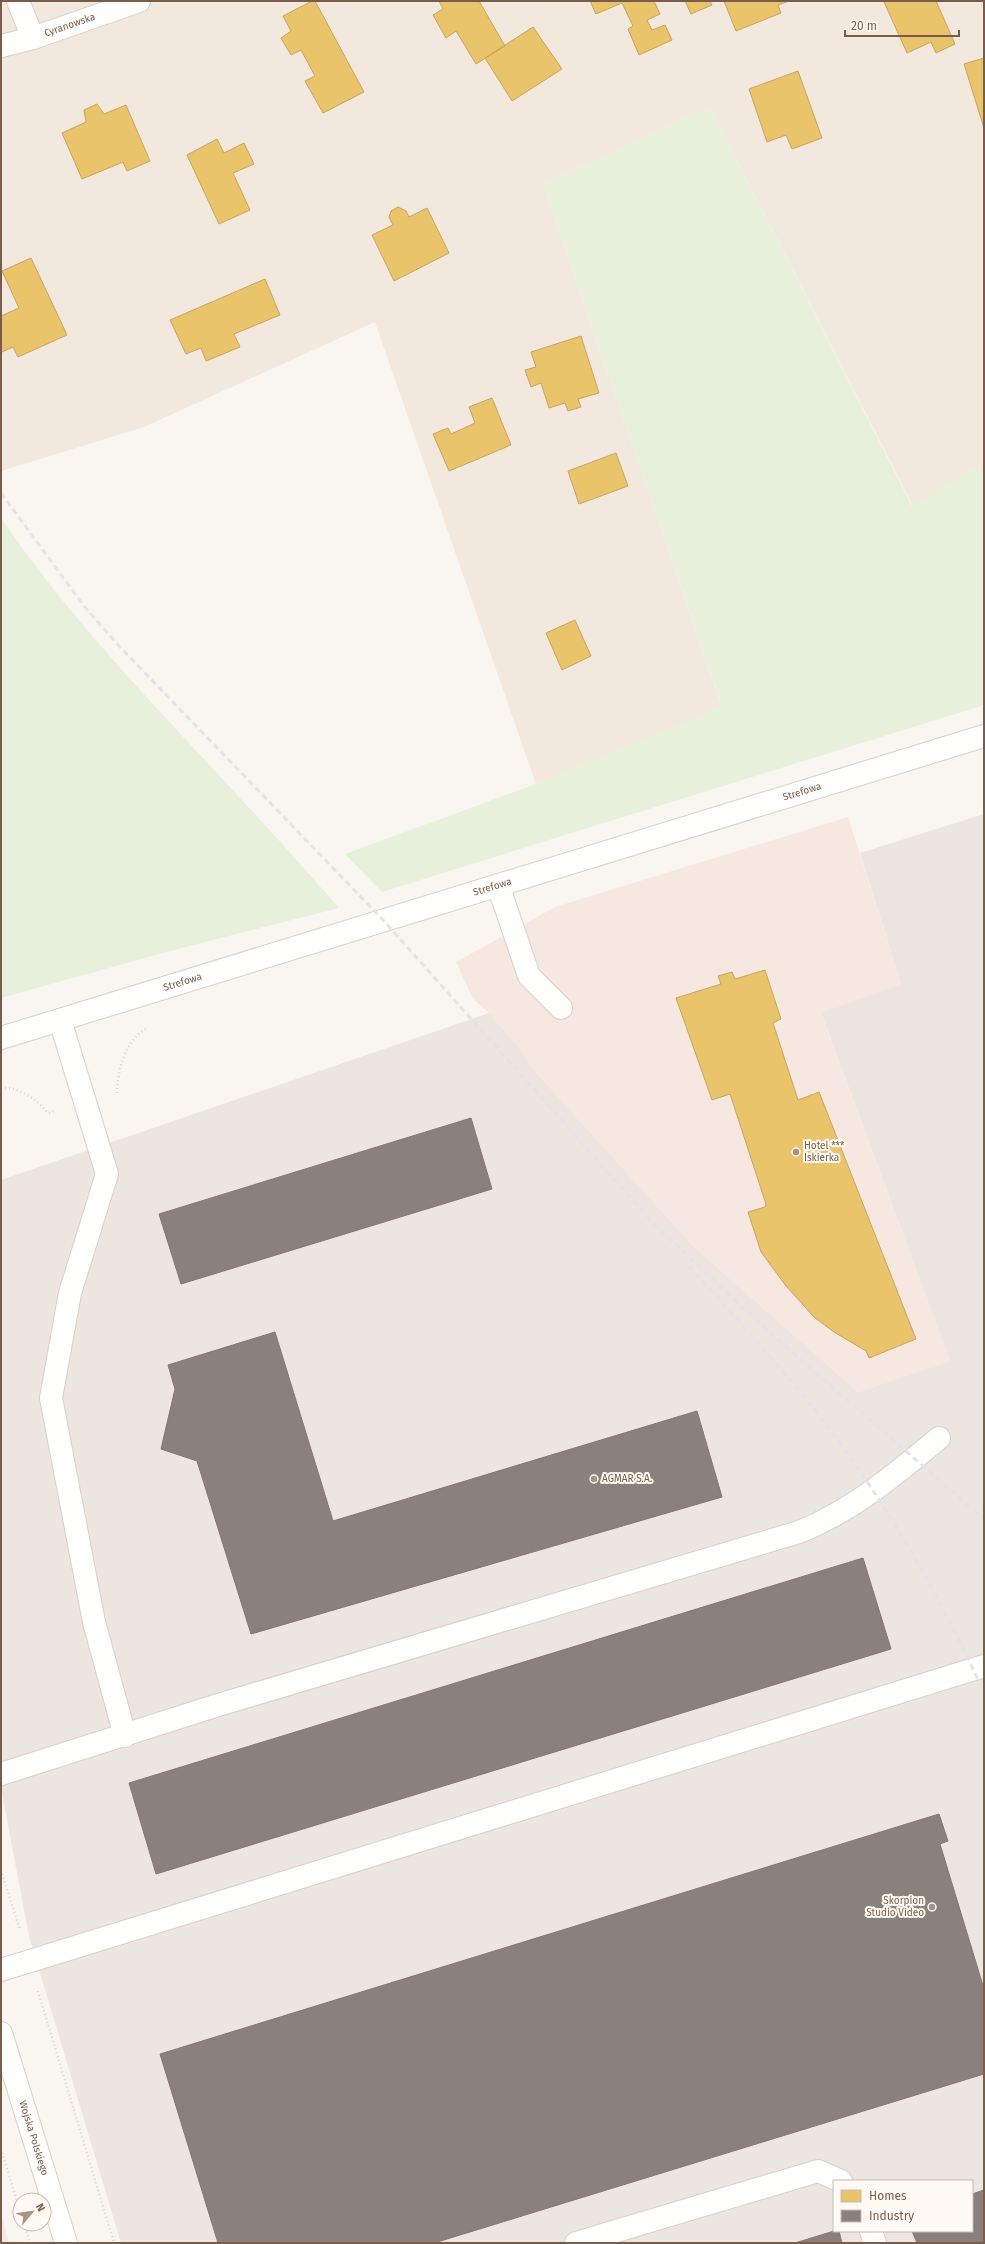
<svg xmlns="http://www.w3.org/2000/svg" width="985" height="2244" viewBox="0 0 985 2244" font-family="'Fira Sans',sans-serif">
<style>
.residential{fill:#f2e8de}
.commercial{fill:#f6e8e1}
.industrial{fill:#ede5e0;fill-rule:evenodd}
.green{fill:#e7f0db}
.homes{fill:#e9c46a;stroke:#c8a561}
.industry{fill:#8a817c;stroke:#85766e}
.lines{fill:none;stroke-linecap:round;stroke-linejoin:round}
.minor-casing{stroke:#d7d1cb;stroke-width:24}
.path{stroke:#dcd5d0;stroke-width:2.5;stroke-dasharray:1 3;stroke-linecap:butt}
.minor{stroke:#fefefd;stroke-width:22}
.rail{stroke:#e6e3e7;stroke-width:3;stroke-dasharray:6 4;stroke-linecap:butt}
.poi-dot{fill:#a69286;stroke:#fffaf3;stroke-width:1.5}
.labels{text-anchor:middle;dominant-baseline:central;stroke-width:4;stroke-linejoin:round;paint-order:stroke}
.street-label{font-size:10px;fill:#7a5c4d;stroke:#fffaf3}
.poi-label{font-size:10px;fill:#7a5c4d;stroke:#fffaf3;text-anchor:start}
</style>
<rect width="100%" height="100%" fill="#f9f5f0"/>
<path class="residential" d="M 1,1 L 984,1 L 984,463 L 913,506 L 710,107 L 543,184 L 722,707 L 536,784 L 375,322 L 144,427 L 1,471 Z"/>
<path class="commercial" d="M 848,817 L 901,984 L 821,1014 L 950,1361 L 858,1392 L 694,1247 L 533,1069 L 521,1050 L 489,1013 L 473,999 L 456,962 L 555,907 Z
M 1,2215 L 9,2243 L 1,2243 Z"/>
<path class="industrial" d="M 984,814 L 984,2243 L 121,2243 L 29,1936 L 1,1788 L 1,1180 L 489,1013 L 521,1050 L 533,1069 L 694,1247 L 858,1392 L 950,1361 L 821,1013 L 901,984 L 860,853 ZM 834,2181 L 972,2181 L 972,2231 L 834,2231 Z"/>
<path class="green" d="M 710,107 L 912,506 L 984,463 L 984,705 L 382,892 L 345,854 L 536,784 L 722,706 L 543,184 Z
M 1,518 C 74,625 165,716 252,811 C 282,843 310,875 339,908 L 166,952 L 1,998 Z"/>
<path class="homes" d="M 312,1 L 315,1 L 364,92 L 323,113 L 305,81 L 315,76 L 301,50 L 291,55 L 281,38 L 291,31 L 283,16 Z
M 439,1 L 479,1 L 505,46 L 476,64 L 456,31 L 446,38 L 433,15 L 443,9 Z
M 590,1 L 654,1 L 660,14 L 647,20 L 652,30 L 665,25 L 672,40 L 639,55 L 628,29 L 633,26 L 622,3 L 596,14 Z
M 685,1 L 710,1 L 712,5 L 691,14 Z
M 724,1 L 789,1 L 778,5 L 781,13 L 736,31 Z
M 886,1 L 936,1 L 955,44 L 936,53 L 931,42 L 907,53 L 884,2 Z
M 533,27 L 562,69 L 512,101 L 485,58 Z
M 984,58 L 984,128 L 964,64 Z
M 798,71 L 822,138 L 792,149 L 786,135 L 767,142 L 749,89 Z
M 97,104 L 104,114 L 126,105 L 150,161 L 127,171 L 123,162 L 82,179 L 62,133 L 86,122 L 84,110 Z
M 217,139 L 224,153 L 244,143 L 254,164 L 233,173 L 250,210 L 219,224 L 187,155 Z
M 398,207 L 406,211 L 409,217 L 427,208 L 449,253 L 394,281 L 372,235 L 393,225 L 389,217 L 391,211 Z
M 31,258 L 67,335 L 18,357 L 13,347 L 2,352 L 1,350 L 1,316 L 19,308 L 2,271 Z
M 265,279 L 280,315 L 234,334 L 240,347 L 206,361 L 201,348 L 186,354 L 170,320 Z
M 581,336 L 599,393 L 578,399 L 581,407 L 568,411 L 565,403 L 549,408 L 541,383 L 531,387 L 525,370 L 536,367 L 531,352 Z
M 492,398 L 511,445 L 449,471 L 433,434 L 448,428 L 451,434 L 475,423 L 469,407 Z
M 616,453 L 628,486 L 579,504 L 568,471 Z
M 575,620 L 591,656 L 562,670 L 546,633 Z
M 765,970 L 781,1019 L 773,1023 L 798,1100 L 819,1092 L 916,1339 L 869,1358 L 866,1351 L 834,1332 L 814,1317 L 786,1286 L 761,1252 L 748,1212 L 765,1207 L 766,1204 L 730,1094 L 712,1100 L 676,998 L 721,984 L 718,976 L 732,972 L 735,979 Z"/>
<path class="industry" d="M 471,1118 L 492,1189 L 181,1284 L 159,1214 Z
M 275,1332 L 333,1521 L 697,1411 L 722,1497 L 251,1634 L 197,1461 L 161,1449 L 175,1389 L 168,1365 Z
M 863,1558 L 891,1649 L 156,1874 L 129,1783 Z
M 939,1814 L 948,1841 L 940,1844 L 984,1989 L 984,2074 L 434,2243 L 218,2243 L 160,2054 Z
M 984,2190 L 984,2243 L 917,2243 L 912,2231 L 972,2231 L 972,2194 Z
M 834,2231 L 839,2231 L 842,2243 L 795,2243 Z"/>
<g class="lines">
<defs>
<g id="minor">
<path d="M 18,1 L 33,38"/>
<path id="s1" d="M 1,46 L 33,38 L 139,1"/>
<path d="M 498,885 L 529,976 L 561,1008"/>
<path d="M 60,1020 L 107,1174 L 70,1293 L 51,1398 L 94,1622 L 125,1736"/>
<path id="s2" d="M 1,1038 L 984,736"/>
<path d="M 1,1774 L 215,1706 L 799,1532 C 852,1511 896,1474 939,1438"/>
<path d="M 1,1970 L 984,1666"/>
<path id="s3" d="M 1,2033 L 66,2243"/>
<path d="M 871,2231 L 875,2243"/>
<path d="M 576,2243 L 818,2171 L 841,2181"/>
</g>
</defs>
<use href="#minor" class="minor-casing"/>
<path class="path" d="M 1,1088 C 20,1087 36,1099 48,1113 L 54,1111
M 117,1093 C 118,1068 125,1041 147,1028
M 1,1870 L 20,1930
M 38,1991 L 114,2243
M 1,2149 L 20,2211
M 24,2224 L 30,2243"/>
<use href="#minor" class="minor"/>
<path class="rail" d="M 1,493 L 84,606 L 118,645 L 384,921 L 654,1224 L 769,1332 L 984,1519
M 689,1266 C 730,1312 772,1357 811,1405 C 881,1493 938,1591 984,1693"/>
</g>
<g class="poi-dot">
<circle cx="796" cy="1152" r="4"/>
<circle cx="594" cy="1479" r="4"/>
<circle cx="932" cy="1907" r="4"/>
</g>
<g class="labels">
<g class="street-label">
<text stroke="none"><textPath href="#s1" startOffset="72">Cyranowska</textPath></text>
<text stroke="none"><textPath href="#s2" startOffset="838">Strefowa</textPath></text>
<text stroke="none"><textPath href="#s2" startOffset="514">Strefowa</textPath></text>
<text stroke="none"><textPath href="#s2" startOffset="190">Strefowa</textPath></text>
<text stroke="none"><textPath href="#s3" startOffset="110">Wojska Polskiego</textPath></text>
</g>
<g class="poi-label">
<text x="804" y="1146">Hotel ***<tspan x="804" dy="12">Iskierka</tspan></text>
<text x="602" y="1479">AGMAR S.A.</text>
<text x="924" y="1901" text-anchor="end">Skorpion<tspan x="924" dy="12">Studio Video</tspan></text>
</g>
</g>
<rect width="985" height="2244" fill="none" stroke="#7a5c4d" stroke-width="4"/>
<rect x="833" y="2180" width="140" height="52" fill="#fffaf3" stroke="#cabbb1"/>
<rect x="841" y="2190" width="20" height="12" fill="#e9c46a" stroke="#cabbb1"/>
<text x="869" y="2200" font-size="12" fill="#7a5c4d">Homes</text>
<rect x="841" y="2210" width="20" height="12" fill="#8a817c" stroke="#cabbb1"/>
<text x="869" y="2220" font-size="12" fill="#7a5c4d">Industry</text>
<g transform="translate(32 2212) rotate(61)"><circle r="19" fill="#fffaf3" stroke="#cabbb1"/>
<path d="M0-3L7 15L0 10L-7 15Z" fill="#a69286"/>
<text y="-6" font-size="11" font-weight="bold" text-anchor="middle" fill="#7a5c4d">N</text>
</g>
<path d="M845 30v6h114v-6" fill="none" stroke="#7a5c4d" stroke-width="2"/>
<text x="851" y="30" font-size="12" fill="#7a5c4d" stroke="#fffaf3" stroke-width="3" paint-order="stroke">20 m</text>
</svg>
